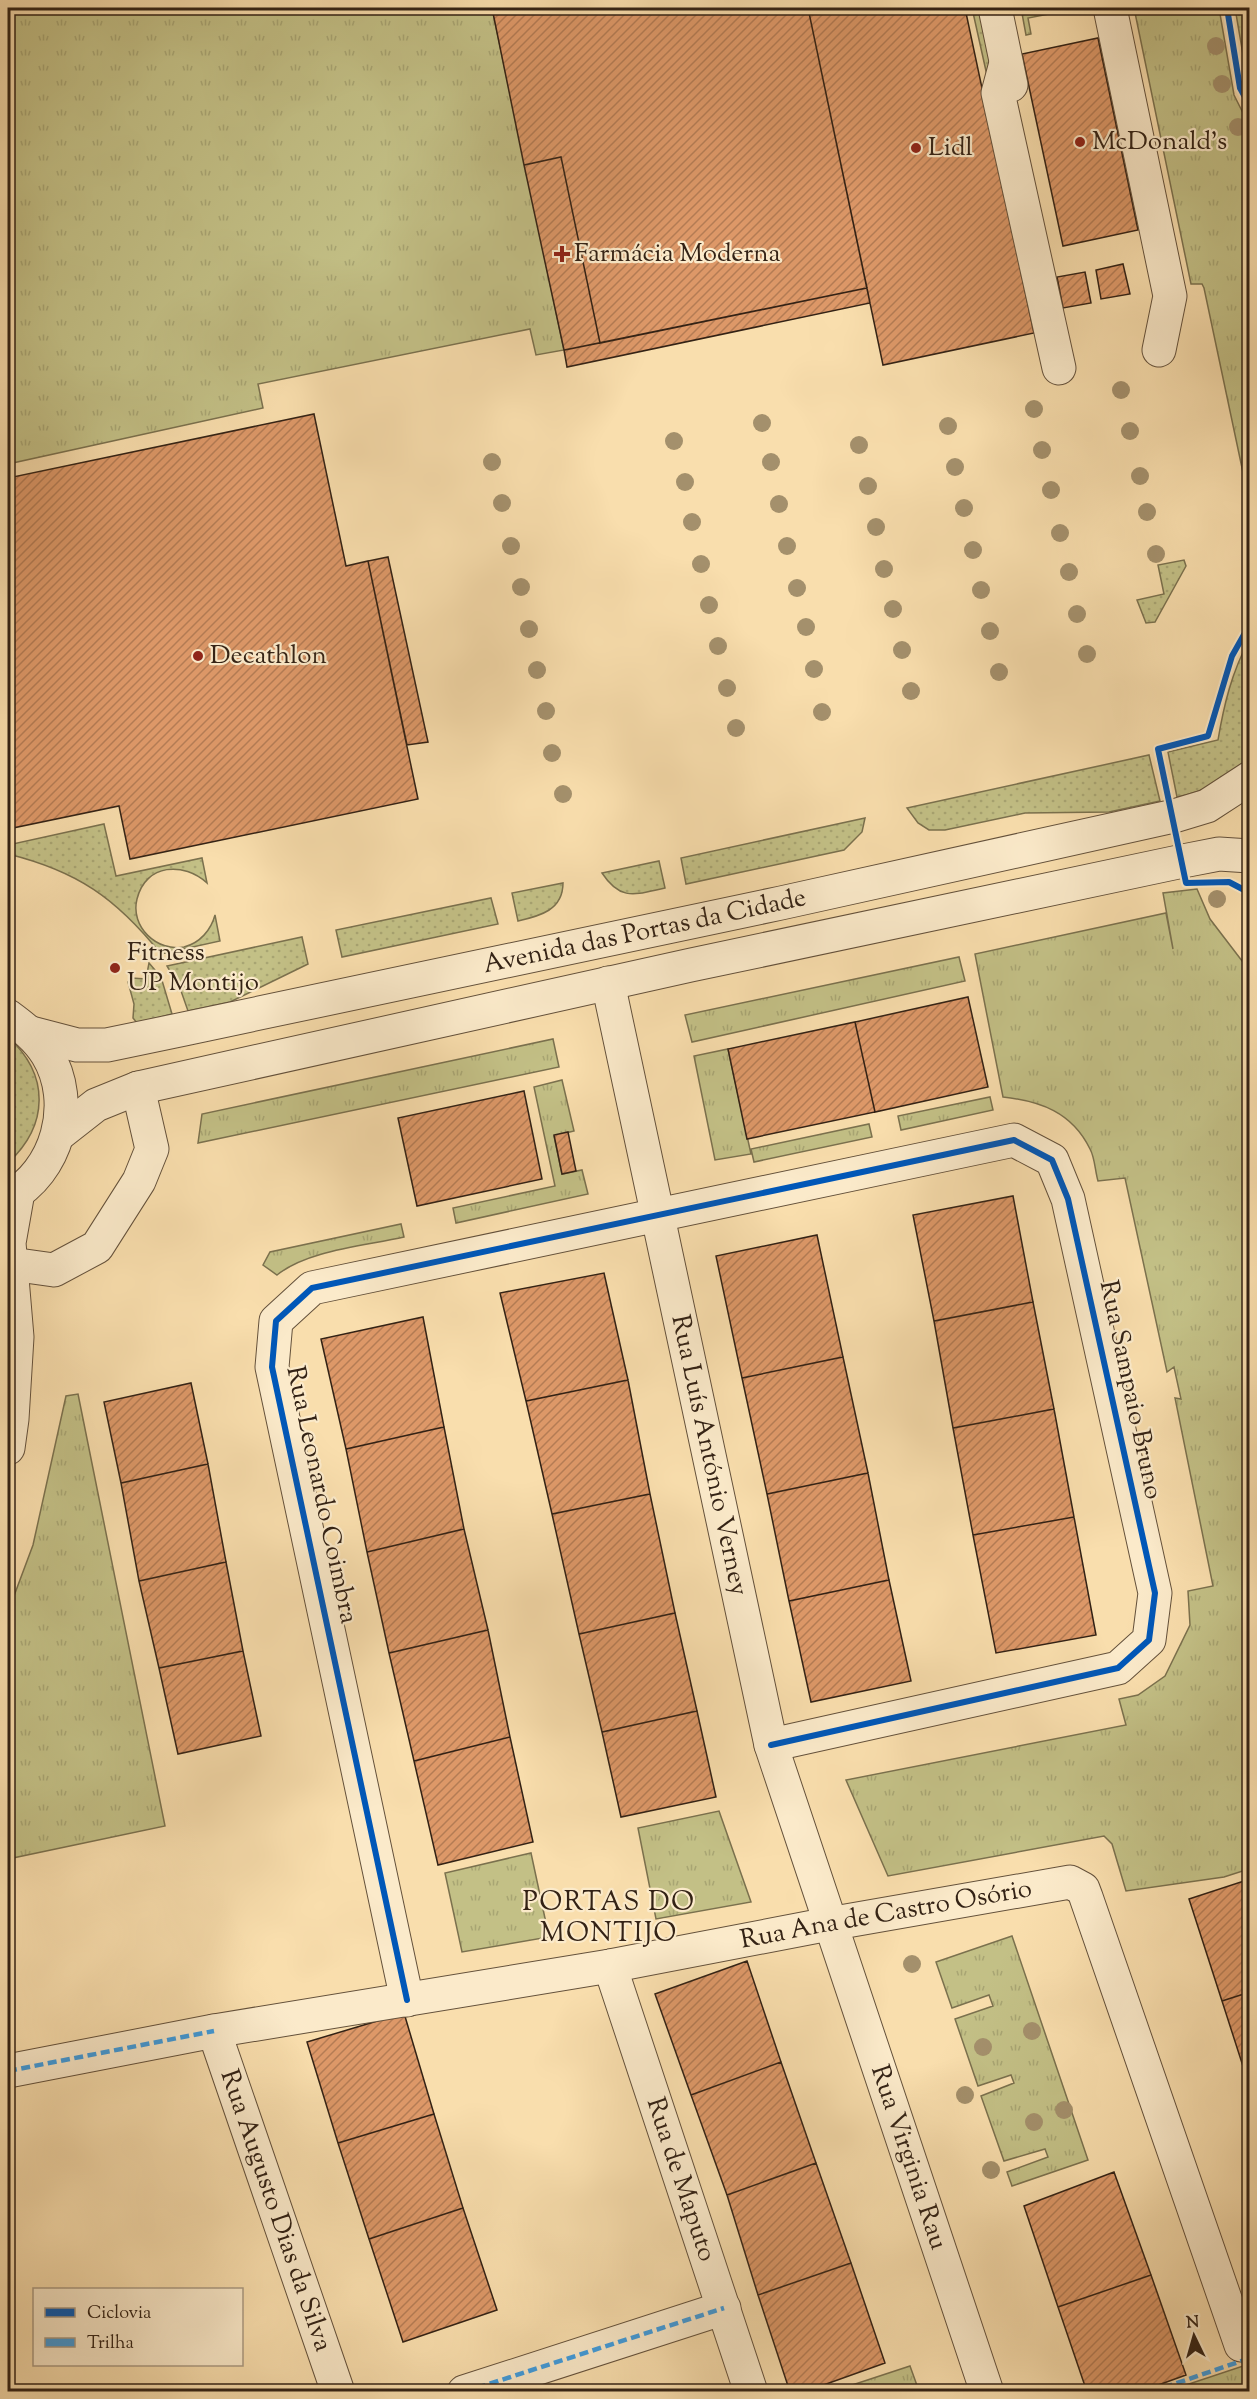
<svg xmlns="http://www.w3.org/2000/svg" width="1257" height="2399" viewBox="0 0 1257 2399" font-family="'Sorts Mill Goudy',serif">
<style>
.grass{fill:url(#grass-tufts);stroke:#7b714e;stroke-width:1.5}
.garden{fill:url(#garden-dots);stroke:#7b714e;stroke-width:1.5}
.building{fill:url(#building-hatch);stroke:#332215;stroke-width:1.5}
.lines{fill:none;stroke-linecap:round;stroke-linejoin:round}
.minor-casing{stroke:#64513b;stroke-width:35}
.minor{stroke:#fbeaca;stroke-width:33}
.quiet{stroke:#3e9cdf;stroke-width:4.5;stroke-dasharray:9 4.5;stroke-linecap:butt}
.cycleway-casing{stroke:#fbeaca;stroke-width:10}
.cycleway{stroke:#0057b8;stroke-width:6}
.tree{fill:#a4906c}
.poi-dot{fill:#8f2418;stroke:#fbeaca;stroke-width:2}
.labels{text-anchor:middle;dominant-baseline:central;stroke-width:4.5;stroke-linejoin:round;paint-order:stroke}
.poi-label{font-size:26px;fill:#332215;stroke:#fbeaca;text-anchor:start}
.street-label{font-size:26px;fill:#332215;stroke:#fbeaca}
.neighbourhood-label{font-size:27px;letter-spacing:1.5px;fill:#332215;stroke:#fbeaca}
</style>
<defs>
<pattern id="grass-tufts" width="24" height="20" patternUnits="userSpaceOnUse" patternTransform="scale(1.5)"><rect width="24" height="20" fill="#c3c086"/><path d="M3 7l-1-3M5 7V3M7 7l1-3M15 17l-1-3M17 17v-4M19 17l1-3" fill="none" stroke="#a8a573"/></pattern>
<pattern id="garden-dots" width="8" height="8" patternUnits="userSpaceOnUse" patternTransform="scale(1.5)"><rect width="8" height="8" fill="#c3c086"/><path d="M2 2h.1M6 6h.1" fill="none" stroke="#a8a573" stroke-width="1.8" stroke-linecap="round"/></pattern>
<pattern id="building-hatch" width="6" height="6" patternUnits="userSpaceOnUse" patternTransform="scale(1.5)"><rect width="6" height="6" fill="#dd9868"/><path d="M-1 1l2-2M0 6l6-6M5 7l2-2" fill="none" stroke="#b47c54"/></pattern>
</defs>
<rect width="100%" height="100%" fill="#f9dead"/>
<filter id="stains"><feTurbulence type="fractalNoise" baseFrequency=".00333" numOctaves="4"/><feColorMatrix values="0 0 0 0 .2 0 0 0 0 .09 0 0 0 0 .02 0 0 0 .5 -.17"/></filter>
<radialGradient id="worn" r=".72"><stop offset=".6" stop-color="#630" stop-opacity="0"/><stop offset="1" stop-color="#630" stop-opacity=".3"/></radialGradient>
<path class="grass" d="M 8,8 L 492,8 L 564,350 L 536,355 L 530,329 L 258,384 L 263,408 L 8,464 Z
M 1134,8 L 1219,8 L 1234,95 L 1249,125 L 1249,501 L 1204,288 L 1202,284 L 1191,284 Z
M 1197,889 L 1210,919 L 1249,970 L 1249,1869 L 1224,1877 L 1126,1891 L 1112,1844 L 1104,1836 L 888,1876 L 846,1780 L 1126,1725 L 1119,1699 L 1138,1695 L 1165,1676 L 1190,1625 L 1188,1591 L 1213,1586 L 1175,1398 L 1181,1399 L 1174,1367 L 1167,1372 L 1125,1178 L 1098,1181 C 1095,1171 1095,1158 1090,1149 C 1072,1112 1040,1101 1003,1097 L 975,954 L 1166,913 L 1173,949 L 1163,893 Z
M 959,957 L 965,981 L 692,1042 L 685,1015 Z
M 553,1039 L 559,1067 L 198,1143 L 202,1114 Z
M 728,1049 L 751,1154 L 715,1160 L 694,1056 Z
M 562,1080 L 574,1131 L 554,1136 L 562,1174 L 582,1170 L 588,1194 L 456,1223 L 453,1208 L 555,1186 L 534,1087 Z
M 990,1097 L 993,1110 L 901,1130 L 898,1116 Z
M 869,1124 L 872,1137 L 754,1162 L 751,1149 Z
M 401,1224 L 404,1237 C 365,1246 308,1250 277,1275 L 263,1265 L 270,1252 Z
M 78,1394 L 165,1826 L 8,1859 L 8,1612 L 33,1545 L 66,1396 Z
M 719,1811 L 751,1902 L 656,1919 L 638,1828 Z
M 531,1853 L 549,1937 L 462,1952 L 445,1873 Z
M 1012,1936 L 1088,2160 L 1012,2186 L 1007,2172 L 1048,2157 L 1045,2149 L 1004,2161 L 981,2096 L 1014,2083 L 1011,2075 L 978,2086 L 955,2019 L 993,2006 L 989,1995 L 952,2008 L 936,1962 Z
M 1249,2364 L 1249,2391 L 1168,2391 Z
M 910,2366 L 919,2391 L 834,2391 Z"/>
<path class="garden" d="M 972,8 L 987,8 L 994,38 L 988,80 Z
M 1021,8 L 1080,8 L 1028,18 L 1031,34 L 1026,35 Z
M 1235,8 L 1249,8 L 1249,81 L 1246,72 Z
M 1184,560 L 1186,566 L 1155,622 L 1146,623 L 1137,600 L 1164,594 L 1158,565 Z
M 1249,640 L 1250,757 C 1236,779 1200,792 1177,797 L 1168,752 L 1218,740 C 1224,704 1232,672 1249,640 Z
M 1149,755 L 1160,801 L 1109,812 L 1025,813 L 945,830 L 929,830 L 918,823 L 907,808 Z
M 865,818 L 862,832 L 844,850 L 686,884 L 681,858 Z
M 104,824 L 116,876 L 202,858 L 207,883 C 184,862 146,863 137,899 C 130,927 157,952 184,947 C 200,943 211,930 215,915 L 220,941 L 161,954 C 116,898 77,871 8,854 L 8,845 Z
M 659,861 L 665,888 C 636,894 621,902 602,873 Z
M 563,883 C 563,910 540,916 518,921 L 512,893 Z
M 491,898 L 498,924 L 342,957 L 336,930 Z
M 302,937 L 308,964 L 230,1002 L 188,1011 L 180,988 L 167,966 Z
M 149,963 L 161,977 L 172,1014 L 137,1023 L 133,1018 L 134,1004 L 128,982 L 132,978 L 146,979 Z
M 8,1037 C 50,1075 49,1125 8,1163 Z"/>
<path class="building" d="M 492,8 L 808,8 L 867,288 L 600,343 L 561,157 L 524,165 Z
M 808,8 L 965,8 L 1034,333 L 883,365 Z
M 1098,38 L 1138,230 L 1063,246 L 1022,54 Z
M 561,157 L 600,343 L 564,350 L 524,165 Z
M 1123,264 L 1130,294 L 1101,299 L 1096,270 Z
M 1085,272 L 1091,303 L 1063,308 L 1057,277 Z
M 867,288 L 870,303 L 567,367 L 564,350 Z
M 314,414 L 346,566 L 368,561 L 418,799 L 130,859 L 119,806 L 8,829 L 8,478 Z
M 388,557 L 428,742 L 407,745 L 368,561 Z
M 968,997 L 988,1087 L 875,1112 L 855,1022 Z
M 855,1022 L 875,1112 L 747,1139 L 728,1049 Z
M 524,1091 L 542,1179 L 417,1206 L 398,1118 Z
M 568,1132 L 576,1171 L 562,1174 L 554,1135 Z
M 1013,1196 L 1033,1302 L 934,1321 L 913,1215 Z
M 817,1235 L 843,1357 L 742,1378 L 716,1256 Z
M 604,1273 L 628,1380 L 526,1401 L 500,1293 Z
M 1033,1302 L 1054,1409 L 953,1428 L 934,1321 Z
M 423,1317 L 444,1427 L 346,1449 L 321,1339 Z
M 843,1357 L 868,1473 L 767,1494 L 742,1378 Z
M 628,1380 L 650,1494 L 552,1514 L 526,1401 Z
M 191,1383 L 208,1464 L 121,1483 L 104,1402 Z
M 1054,1409 L 1074,1517 L 973,1535 L 953,1428 Z
M 444,1427 L 464,1529 L 367,1552 L 346,1449 Z
M 208,1464 L 226,1562 L 139,1581 L 121,1483 Z
M 868,1473 L 889,1580 L 789,1601 L 767,1494 Z
M 650,1494 L 675,1613 L 579,1634 L 552,1514 Z
M 1074,1517 L 1096,1635 L 996,1653 L 973,1535 Z
M 464,1529 L 488,1630 L 389,1653 L 367,1552 Z
M 226,1562 L 243,1651 L 159,1668 L 139,1581 Z
M 889,1580 L 911,1681 L 811,1702 L 789,1601 Z
M 675,1613 L 697,1711 L 602,1732 L 579,1634 Z
M 488,1630 L 510,1737 L 414,1761 L 389,1653 Z
M 243,1651 L 261,1736 L 178,1754 L 159,1668 Z
M 697,1711 L 716,1797 L 621,1817 L 602,1732 Z
M 510,1737 L 533,1842 L 438,1865 L 414,1761 Z
M 1250,1879 L 1250,1992 L 1222,2001 L 1189,1899 Z
M 747,1961 L 781,2062 L 691,2095 L 655,1994 Z
M 1250,1992 L 1250,2088 L 1222,2001 Z
M 404,2013 L 434,2114 L 338,2143 L 307,2042 Z
M 781,2062 L 816,2163 L 727,2195 L 691,2095 Z
M 434,2114 L 463,2208 L 369,2239 L 338,2143 Z
M 816,2163 L 851,2263 L 758,2295 L 727,2195 Z
M 1114,2172 L 1151,2275 L 1058,2307 L 1024,2206 Z
M 463,2208 L 497,2310 L 403,2342 L 369,2239 Z
M 851,2263 L 885,2363 L 804,2392 L 790,2392 L 758,2295 Z
M 1151,2275 L 1186,2375 L 1139,2392 L 1087,2392 L 1058,2307 Z"/>
<g class="lines">
<defs>
<g id="minor">
<path d="M 995,8 L 1011,85"/>
<path d="M 1110,8 L 1170,296 L 1159,350"/>
<path d="M 1006,63 L 998,93 L 1059,368"/>
<path id="s1" d="M 608,983 L 771,1745 L 987,2392"/>
<path d="M 8,1016 C 23,1027 37,1038 47,1054 C 77,1103 57,1172 8,1198"/>
<path id="s2" d="M 31,1033 L 77,1045 L 107,1045 L 184,1029 L 781,903 L 1174,816 L 1207,806 L 1250,778"/>
<path d="M 59,1134 L 96,1105 L 138,1088 L 691,965 L 1183,861 L 1219,854 L 1250,856"/>
<path d="M 11,1264 L 54,1270 L 97,1247 L 139,1181 L 152,1149 L 138,1088"/>
<path d="M 8,1448 L 12,1419 L 17,1337 L 9,1243 L 18,1192"/>
<path id="s3" d="M 610,1966 L 751,2392"/>
<path d="M 407,2000 L 272,1367 L 276,1321 L 312,1288 L 1014,1140 L 1052,1160 L 1068,1199 L 1155,1593 L 1149,1640 L 1118,1668 L 771,1745"/>
<path id="s4" d="M 214,2031 L 338,2392"/>
<path id="s5" d="M 8,2071 L 214,2031 L 610,1966 L 829,1924 L 1070,1882 L 1083,1889 L 1086,1897 L 1241,2345"/>
<path d="M 464,2392 L 724,2308"/>
</g>
</defs>
<use href="#minor" class="minor-casing"/>
<use href="#minor" class="minor"/>
<path class="quiet" d="M 8,2071 L 214,2031
M 464,2392 L 724,2308
M 1151,2392 L 1250,2358"/>
<defs>
<path id="cycleway" d="M 1227,8 L 1240,88 L 1250,106
M 1250,624 L 1232,656 L 1208,736 L 1158,749 L 1186,883 L 1229,882 L 1250,893
M 407,2000 L 272,1367 L 276,1321 L 312,1288 L 1014,1140 L 1052,1160 L 1068,1199 L 1155,1593 L 1149,1640 L 1118,1668 L 771,1745"/>
</defs>
<use href="#cycleway" class="cycleway-casing"/>
<use href="#cycleway" class="cycleway"/>
</g>
<g class="tree">
<circle cx="1216" cy="46" r="9"/>
<circle cx="1222" cy="84" r="9"/>
<circle cx="1238" cy="127" r="9"/>
<circle cx="1121" cy="390" r="9"/>
<circle cx="1034" cy="409" r="9"/>
<circle cx="762" cy="423" r="9"/>
<circle cx="948" cy="426" r="9"/>
<circle cx="1130" cy="431" r="9"/>
<circle cx="674" cy="441" r="9"/>
<circle cx="859" cy="445" r="9"/>
<circle cx="1042" cy="450" r="9"/>
<circle cx="492" cy="462" r="9"/>
<circle cx="771" cy="462" r="9"/>
<circle cx="955" cy="467" r="9"/>
<circle cx="1140" cy="476" r="9"/>
<circle cx="685" cy="482" r="9"/>
<circle cx="868" cy="486" r="9"/>
<circle cx="1051" cy="490" r="9"/>
<circle cx="502" cy="503" r="9"/>
<circle cx="779" cy="504" r="9"/>
<circle cx="964" cy="508" r="9"/>
<circle cx="1147" cy="512" r="9"/>
<circle cx="692" cy="522" r="9"/>
<circle cx="876" cy="527" r="9"/>
<circle cx="1060" cy="533" r="9"/>
<circle cx="511" cy="546" r="9"/>
<circle cx="787" cy="546" r="9"/>
<circle cx="973" cy="550" r="9"/>
<circle cx="1156" cy="554" r="9"/>
<circle cx="701" cy="564" r="9"/>
<circle cx="884" cy="569" r="9"/>
<circle cx="1069" cy="572" r="9"/>
<circle cx="521" cy="587" r="9"/>
<circle cx="797" cy="588" r="9"/>
<circle cx="981" cy="590" r="9"/>
<circle cx="709" cy="605" r="9"/>
<circle cx="893" cy="609" r="9"/>
<circle cx="1077" cy="614" r="9"/>
<circle cx="806" cy="627" r="9"/>
<circle cx="529" cy="629" r="9"/>
<circle cx="990" cy="631" r="9"/>
<circle cx="718" cy="646" r="9"/>
<circle cx="902" cy="650" r="9"/>
<circle cx="1087" cy="654" r="9"/>
<circle cx="814" cy="669" r="9"/>
<circle cx="537" cy="670" r="9"/>
<circle cx="999" cy="672" r="9"/>
<circle cx="727" cy="688" r="9"/>
<circle cx="911" cy="691" r="9"/>
<circle cx="546" cy="711" r="9"/>
<circle cx="822" cy="712" r="9"/>
<circle cx="736" cy="728" r="9"/>
<circle cx="552" cy="753" r="9"/>
<circle cx="563" cy="794" r="9"/>
<circle cx="1217" cy="899" r="9"/>
<circle cx="912" cy="1964" r="9"/>
<circle cx="1032" cy="2031" r="9"/>
<circle cx="983" cy="2047" r="9"/>
<circle cx="965" cy="2095" r="9"/>
<circle cx="1064" cy="2110" r="9"/>
<circle cx="1034" cy="2122" r="9"/>
<circle cx="991" cy="2170" r="9"/>
</g>
<g class="poi-dot">
<circle cx="1080" cy="142" r="6"/>
<circle cx="916" cy="148" r="6"/>
<path d="M559 245h6v6h6v6h-6v6h-6v-6h-6v-6h6z"/>
<circle cx="198" cy="656" r="6"/>
<circle cx="115" cy="968" r="6"/>
</g>
<g class="labels">
<g class="poi-label">
<text x="1092" y="142">McDonald's</text>
<text x="928" y="148">Lidl</text>
<text x="574" y="254">Farmácia Moderna</text>
<text x="210" y="656">Decathlon</text>
<text x="127" y="953">Fitness<tspan x="127" dy="30">UP Montijo</tspan></text>
</g>
<g class="street-label">
<text stroke="none"><textPath href="#s2" startOffset="627">Avenida das Portas da Cidade</textPath></text>
<text transform="translate(1130 1390) rotate(78)">Rua Sampaio Bruno</text>
<text stroke="none"><textPath href="#s1" startOffset="483">Rua Luís António Verney</textPath></text>
<text transform="translate(321 1495) rotate(78)">Rua Leonardo Coimbra</text>
<text stroke="none"><textPath href="#s5" startOffset="892">Rua Ana de Castro Osório</textPath></text>
<text stroke="none"><textPath href="#s1" startOffset="1214">Rua Virginia Rau</textPath></text>
<text stroke="none"><textPath href="#s3" startOffset="225">Rua de Maputo</textPath></text>
<text stroke="none"><textPath href="#s4" startOffset="190">Rua Augusto Dias da Silva</textPath></text>
</g>
<g class="neighbourhood-label">
<text x="609" y="1903">PORTAS DO<tspan x="609" dy="31">MONTIJO</tspan></text>
</g>
</g>
<rect width="1257" height="2399" fill="none" stroke="#f9dead" stroke-width="30"/>
<rect x="9" y="9" width="1239" height="2381" fill="none" stroke="#332215" stroke-width="3"/>
<rect x="15" y="15" width="1227" height="2369" fill="none" stroke="#332215" stroke-width="1.5"/>
<rect x="33" y="2288" width="210" height="78" fill="#fbeaca" stroke="#ab9a82" stroke-width="1.5"/>
<rect x="45" y="2308" width="30" height="9" fill="#0057b8" stroke="#ab9a82" stroke-width="1.5"/>
<text x="87" y="2318" font-size="18" fill="#332215">Ciclovia</text>
<rect x="45" y="2338" width="30" height="9" fill="#3e9cdf" stroke="#ab9a82" stroke-width="1.5"/>
<text x="87" y="2348" font-size="18" fill="#332215">Trilha</text>
<g transform="translate(1194 2336) rotate(355)" stroke="#fbeaca" stroke-width="4.5" paint-order="stroke">
<path d="M0-4.5L10 22L0 15L-10 22Z" fill="#332215"/>
<text y="-9" font-size="16" font-weight="bold" text-anchor="middle" fill="#332215">N</text>
</g>
<rect width="100%" height="100%" filter="url(#stains)"/>
<rect width="100%" height="100%" fill="url(#worn)"/>
</svg>
